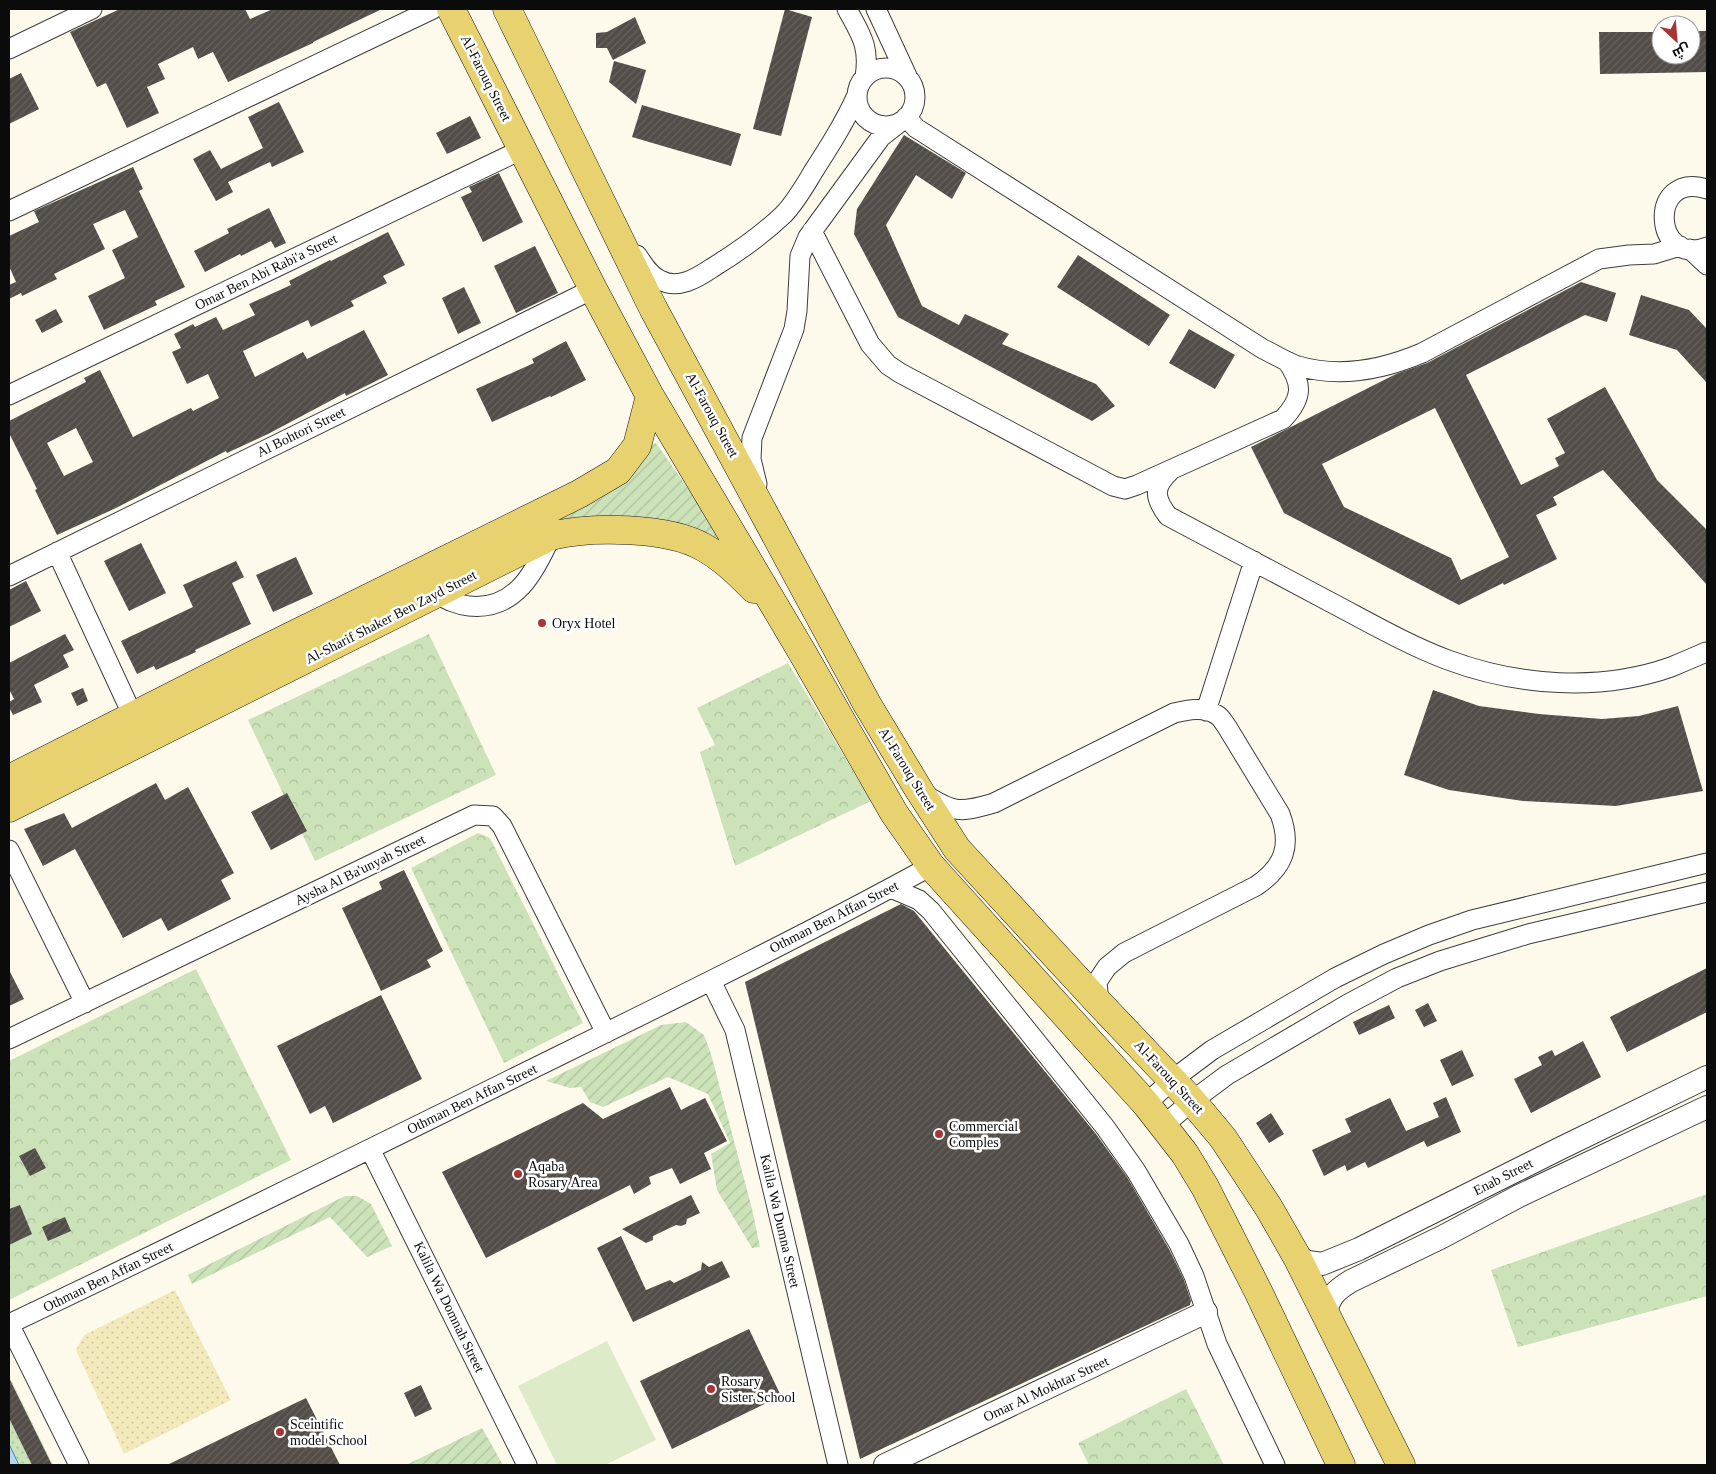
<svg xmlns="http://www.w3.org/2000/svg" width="1716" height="1474" viewBox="0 0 1716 1474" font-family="'Times New Roman',Cairo,serif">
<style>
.grass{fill:url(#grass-dots)}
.sand{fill:url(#sand-dots)}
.park{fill:url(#park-crowns)}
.garden{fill:url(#garden-furrows)}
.pitch{fill:#ddebc9}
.water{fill:#b5d6ee;stroke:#4586bc}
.building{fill:url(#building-hatch);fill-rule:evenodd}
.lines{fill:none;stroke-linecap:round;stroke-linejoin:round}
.minor-casing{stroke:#3e3e3e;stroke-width:21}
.tertiary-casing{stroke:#3e3e3e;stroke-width:24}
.primary-casing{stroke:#1c1c1c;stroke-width:29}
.minor{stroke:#fff;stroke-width:19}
.tertiary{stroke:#fff;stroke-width:22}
.primary{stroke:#e8d16f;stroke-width:28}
.poi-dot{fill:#a93434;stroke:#fff;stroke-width:2}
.labels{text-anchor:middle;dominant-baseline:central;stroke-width:5;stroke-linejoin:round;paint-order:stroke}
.street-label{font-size:14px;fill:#0b0b0b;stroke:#fff}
.poi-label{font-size:14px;fill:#0b0b0b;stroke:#fff;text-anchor:start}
</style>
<defs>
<pattern id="grass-dots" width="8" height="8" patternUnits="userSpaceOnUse" patternTransform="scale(1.25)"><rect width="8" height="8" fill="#cce2b9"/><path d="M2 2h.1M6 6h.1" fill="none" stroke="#aec19e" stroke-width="1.8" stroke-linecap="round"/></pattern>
<pattern id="sand-dots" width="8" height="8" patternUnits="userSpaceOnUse" patternTransform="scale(1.25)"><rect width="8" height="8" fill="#f3eabc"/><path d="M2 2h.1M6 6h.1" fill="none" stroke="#cfc7a0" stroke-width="1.8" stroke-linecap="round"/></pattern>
<pattern id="park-crowns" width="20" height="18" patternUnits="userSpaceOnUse" patternTransform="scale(1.25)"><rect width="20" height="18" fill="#cce2b9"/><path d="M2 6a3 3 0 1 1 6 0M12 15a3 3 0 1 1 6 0" fill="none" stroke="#aec19e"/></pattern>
<pattern id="garden-furrows" width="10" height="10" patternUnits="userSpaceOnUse" patternTransform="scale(1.25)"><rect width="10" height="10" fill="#cce2b9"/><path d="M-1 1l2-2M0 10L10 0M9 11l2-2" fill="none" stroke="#aec19e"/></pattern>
<pattern id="building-hatch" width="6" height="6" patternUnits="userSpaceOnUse" patternTransform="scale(1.25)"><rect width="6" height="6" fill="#524d48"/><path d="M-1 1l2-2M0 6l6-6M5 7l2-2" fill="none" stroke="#66625e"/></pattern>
</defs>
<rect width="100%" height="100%" fill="#fdfaeb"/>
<path class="grass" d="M 9,1377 L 10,1378 L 53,1465 L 9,1465 Z"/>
<path class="sand" d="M 175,1290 L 231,1400 L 124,1454 L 76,1350 L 84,1335 Z"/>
<path class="park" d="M 429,634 L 496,775 L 315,861 L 248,720 Z
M 788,663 L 871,801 L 735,866 L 700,752 L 715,745 L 697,708 Z
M 478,833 L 490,838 L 583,1023 L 504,1063 L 411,868 Z
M 196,969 L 291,1160 L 9,1300 L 9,1061 Z
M 1707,1194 L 1707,1296 L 1518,1347 L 1491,1270 Z
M 1186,1389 L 1224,1465 L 1089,1465 L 1078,1443 Z"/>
<path class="garden" d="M 656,443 L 729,547 L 707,533 L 656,523 L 557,528 L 554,520 L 600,499 L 625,482 L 651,445 Z
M 686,1022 L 704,1035 L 711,1054 L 752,1209 L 760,1247 L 752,1248 L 717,1190 L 711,1154 L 730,1143 L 708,1094 L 668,1077 L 603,1107 L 590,1102 L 581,1087 L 570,1088 L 546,1081 L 661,1025 Z
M 345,1196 L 357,1196 L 371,1204 L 392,1246 L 367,1257 L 330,1217 L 192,1284 L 188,1275 Z
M 482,1428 L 503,1465 L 406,1465 Z"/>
<path class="pitch" d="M 607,1341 L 656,1440 L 605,1465 L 557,1465 L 518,1386 Z"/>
<path class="water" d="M 9,1444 L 19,1465 L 9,1465 Z"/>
<path class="building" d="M 120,9 L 245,9 L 250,19 L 273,9 L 382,9 L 313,42 L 313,43 L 228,82 L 213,52 L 198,59 L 193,47 L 158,64 L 165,79 L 147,87 L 159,113 L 127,128 L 106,83 L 97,87 L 70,32 Z
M 785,9 L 812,17 L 781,136 L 753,129 Z
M 635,17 L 646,43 L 613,60 L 607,48 L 596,48 L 596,33 L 607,32 Z
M 1691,31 L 1707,31 L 1707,72 L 1600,74 L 1599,32 L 1661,32 L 1661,55 L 1691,55 Z
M 614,61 L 646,70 L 636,104 L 609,82 Z
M 21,73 L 39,109 L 9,124 L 9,79 Z
M 279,102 L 304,152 L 272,167 L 270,162 L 228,182 L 233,192 L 216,201 L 193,159 L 210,150 L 221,169 L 263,148 L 248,117 Z
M 642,105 L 741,134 L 731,166 L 632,137 Z
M 470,116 L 481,138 L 447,154 L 436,133 Z
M 904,135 L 966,173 L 952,199 L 916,175 L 886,225 L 922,306 L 959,325 L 965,314 L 1009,334 L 1002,344 L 1096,384 L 1115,406 L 1092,421 L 898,317 L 854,234 L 857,209 Z
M 133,167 L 143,189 L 139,191 L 185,287 L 155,301 L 157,305 L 104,330 L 88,296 L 125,278 L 112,250 L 138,237 L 125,210 L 93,224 L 105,249 L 54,274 L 57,279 L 22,296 L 21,293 L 9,299 L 9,285 L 16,282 L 9,266 L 9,236 L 39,222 L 34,211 Z
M 499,173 L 523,222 L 483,242 L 461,197 L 472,192 L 469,187 Z
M 269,208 L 286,243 L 275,248 L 271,241 L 241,256 L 240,254 L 205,272 L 194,251 L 229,233 L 227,229 Z
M 388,232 L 405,265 L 383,276 L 387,283 L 351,301 L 354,306 L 311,327 L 308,320 L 243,351 L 255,377 L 303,352 L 307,359 L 364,330 L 388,375 L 346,396 L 345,393 L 268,434 L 227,453 L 226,451 L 116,508 L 57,535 L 35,490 L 37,489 L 9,433 L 9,421 L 86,382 L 84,378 L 100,370 L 133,437 L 191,408 L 193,411 L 219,398 L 208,374 L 187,384 L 172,352 L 181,348 L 174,334 L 193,324 L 195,327 L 216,317 L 223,330 L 255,315 L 249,304 L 291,285 L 289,281 L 330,260 L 331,261 ZM 76,428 L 93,462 L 64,476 L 47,443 Z
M 535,246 L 558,293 L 516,313 L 494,266 Z
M 1078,255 L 1170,315 L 1149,346 L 1057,287 Z
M 1581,282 L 1616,293 L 1607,322 L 1585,315 L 1466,375 L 1521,485 L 1559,466 L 1555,458 L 1565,453 L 1547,419 L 1605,387 L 1657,480 L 1707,530 L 1707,585 L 1603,470 L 1553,497 L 1557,505 L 1536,515 L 1557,559 L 1504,585 L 1503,583 L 1459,605 L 1284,513 L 1251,447 L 1396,374 L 1427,363 ZM 1435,408 L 1509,557 L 1461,580 L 1451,558 L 1344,507 L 1322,464 Z
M 464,287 L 481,323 L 458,334 L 442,298 Z
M 1641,295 L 1689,310 L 1707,329 L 1707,383 L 1677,350 L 1629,335 Z
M 56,309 L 63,322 L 42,333 L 35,320 Z
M 1189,329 L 1235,355 L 1215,389 L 1169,363 Z
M 566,341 L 586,380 L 551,397 L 550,396 L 492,422 L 476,389 L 534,363 L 532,359 Z
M 141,543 L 166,593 L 129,611 L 104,561 Z
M 296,557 L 313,594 L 273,612 L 256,575 Z
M 236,561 L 244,577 L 232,583 L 251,624 L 195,650 L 196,652 L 156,670 L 154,666 L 137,674 L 121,641 L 193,607 L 183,585 Z
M 26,581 L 41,611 L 9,627 L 9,590 Z
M 65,634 L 74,650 L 63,655 L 69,667 L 34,685 L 42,702 L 13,715 L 9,707 L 9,702 L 14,699 L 9,689 L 9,663 Z
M 83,688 L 88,701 L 77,706 L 71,693 Z
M 1433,690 L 1479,706 L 1539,714 L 1602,719 L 1639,716 L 1678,706 L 1703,791 L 1616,806 L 1523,801 L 1449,790 L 1404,775 Z
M 156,783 L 165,800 L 188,787 L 234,873 L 221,880 L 231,899 L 168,931 L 161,918 L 123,938 L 75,849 L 43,866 L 24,829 L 64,813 L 72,828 Z
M 287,793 L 307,831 L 271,850 L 251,812 Z
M 404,870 L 443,951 L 427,960 L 431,967 L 381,991 L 342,908 L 382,889 L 379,882 Z
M 901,904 L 914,911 L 1096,1134 L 1127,1177 L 1169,1249 L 1184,1280 L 1191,1301 L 1190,1305 L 860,1459 L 745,982 Z
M 1707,968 L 1707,1012 L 1627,1052 L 1610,1017 Z
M 9,970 L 24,999 L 9,1006 Z
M 381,995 L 422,1079 L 333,1123 L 325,1106 L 310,1114 L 277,1046 Z
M 1428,1003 L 1437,1021 L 1424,1027 L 1415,1010 Z
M 1389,1005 L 1395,1018 L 1359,1035 L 1353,1022 Z
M 1583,1041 L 1601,1077 L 1531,1113 L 1514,1079 L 1542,1065 L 1538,1057 L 1552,1050 L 1555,1056 Z
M 1462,1050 L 1474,1076 L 1452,1086 L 1440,1060 Z
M 670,1087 L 681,1110 L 705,1098 L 727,1141 L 704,1153 L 711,1169 L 680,1184 L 672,1168 L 649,1177 L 651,1184 L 634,1194 L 630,1185 L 486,1258 L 442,1172 L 583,1103 L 603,1119 Z
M 1446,1097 L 1461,1132 L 1427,1147 L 1424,1141 L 1368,1168 L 1365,1162 L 1347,1171 L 1345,1165 L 1324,1176 L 1312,1150 L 1351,1132 L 1345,1119 L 1390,1098 L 1406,1131 L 1439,1117 L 1433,1103 Z
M 1271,1113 L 1284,1134 L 1269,1143 L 1256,1123 Z
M 35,1148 L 46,1168 L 30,1176 L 19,1156 Z
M 691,1195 L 700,1213 L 687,1219 L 686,1224 L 681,1226 L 676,1225 L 653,1236 L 653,1240 L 646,1243 L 622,1229 Z
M 20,1205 L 32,1234 L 9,1245 L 9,1209 Z
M 65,1217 L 71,1231 L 48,1241 L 42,1227 Z
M 621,1236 L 646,1290 L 670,1280 L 674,1283 L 701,1270 L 702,1262 L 709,1267 L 722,1261 L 730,1277 L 633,1322 L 597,1248 Z
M 749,1329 L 781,1396 L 672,1449 L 640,1381 Z
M 9,1378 L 52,1465 L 32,1465 L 9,1418 Z
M 421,1385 L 432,1409 L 415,1417 L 404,1393 Z
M 306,1398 L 340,1465 L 167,1465 Z"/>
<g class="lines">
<defs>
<path id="minor" d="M 847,9 C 861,35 870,46 865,77
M 876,9 L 907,76
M 9,49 L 92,9
M857 97a29 29 0 1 1 58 0a29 29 0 1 1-58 0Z
M 906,117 L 916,128 L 1263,349 C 1274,354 1286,362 1298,366 C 1340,378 1382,370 1422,353 L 1599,259 L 1629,255 L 1654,254 L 1680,246
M 1707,189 C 1647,170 1653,268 1707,247
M 9,211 L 433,9
M 812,231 L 870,344 L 888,365 L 900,373 L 1113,486 L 1125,489 L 1137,485 L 1283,419 C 1303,398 1303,384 1287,361
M 1690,249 L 1707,265
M 637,255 C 643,264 649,275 660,280 C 678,290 697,278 712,268 C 738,252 761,236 783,215 C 795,203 804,187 813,172 C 829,147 845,122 857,95
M 9,395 L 523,149
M 1170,471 C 1153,487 1154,498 1168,516 C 1223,545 1277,574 1332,603 C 1370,623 1408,645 1448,660 C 1518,686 1600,692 1671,667 C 1683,662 1695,657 1706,652
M 757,484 L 751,459 L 752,438 L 794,329 L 797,311 L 800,256 L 808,237 L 881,137 L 899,123
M 57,552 L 133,716
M 9,576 L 593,289
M 436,594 C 446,599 457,605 469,606 C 515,611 535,572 551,536
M 1206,711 L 1254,561
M 924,794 C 954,813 960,813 994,803 L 1174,713 C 1187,710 1205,706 1217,715 C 1221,717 1224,723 1227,727 L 1280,814 C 1292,846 1284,867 1256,886 L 1124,953 L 1107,967 L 1097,982 L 1099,1003
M 9,850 L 85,1003
M 891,888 L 919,900 L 931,911 L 1105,1127 L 1136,1171 L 1179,1244 L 1194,1276 L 1217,1344 L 1275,1465
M 711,981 L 735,1030 L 838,1465
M 9,1039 L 474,815 L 493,816 L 502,826 L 606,1033
M 1146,1104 L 1172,1080 L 1212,1050 L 1335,978 L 1384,954 L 1429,935 L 1472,920 L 1707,863
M 1163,1126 L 1192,1101 L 1227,1075 L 1348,1004 L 1397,978 L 1440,961 L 1528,934 L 1707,892
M 370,1149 L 527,1465
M 9,1324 C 180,1243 350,1159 520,1075 C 658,1007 796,940 931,866
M 9,1324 L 79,1465"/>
<path id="tertiary" d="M 1297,1257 L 1308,1262 L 1322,1264 L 1359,1249 L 1561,1148 L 1707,1077
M 1326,1315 C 1328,1297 1336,1290 1351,1281 L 1442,1237 L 1519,1196 L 1707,1107
M 885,1465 L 1206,1312"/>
<path id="primary" d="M 451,9 L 593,289 L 650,396 L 802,652 L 894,813 L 931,866 L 1146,1104 L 1185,1154 L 1205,1187 L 1258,1291 L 1341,1465
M 507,9 L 653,308 L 867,704 L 919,790 L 957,849 L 1099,1003 L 1192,1101 L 1223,1138 L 1269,1208 L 1297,1257 L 1401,1465
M 9,779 L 261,651 L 579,494 L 618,471 L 637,446 L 650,396
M 9,808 L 551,536 C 591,526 668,527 703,547 C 723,558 738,573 754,589"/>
</defs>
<use href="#minor" class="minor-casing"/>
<use href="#tertiary" class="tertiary-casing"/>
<use href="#primary" class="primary-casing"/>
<use href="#minor" class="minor"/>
<use href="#tertiary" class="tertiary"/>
<use href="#primary" class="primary"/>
</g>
<g class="poi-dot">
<circle cx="542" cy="623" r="5"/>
<circle cx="939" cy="1134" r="5"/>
<circle cx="518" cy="1174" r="5"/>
<circle cx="711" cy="1389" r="5"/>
<circle cx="280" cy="1432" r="5"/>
</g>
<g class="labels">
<g class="street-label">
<text transform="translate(486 78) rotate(63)">Al-Farouq Street</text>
<text transform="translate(266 272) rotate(-26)">Omar Ben Abi Rabi'a Street</text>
<text transform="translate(712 415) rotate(61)">Al-Farouq Street</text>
<text transform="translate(301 432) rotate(-26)">Al Bohtori Street</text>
<text transform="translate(391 617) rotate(-27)">Al-Sharif Shaker Ben Zayd Street</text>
<text transform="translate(907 769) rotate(58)">Al-Farouq Street</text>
<text transform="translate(360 870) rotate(-26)">Aysha Al Ba'unyah Street</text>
<text transform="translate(834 917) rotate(-27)">Othman Ben Affan Street</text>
<text transform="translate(1169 1077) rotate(47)">Al-Farouq Street</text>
<text transform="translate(472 1099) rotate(-26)">Othman Ben Affan Street</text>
<text transform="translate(1503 1177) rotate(-27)">Enab Street</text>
<text transform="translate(780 1221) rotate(77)">Kalila Wa Dumna Street</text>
<text transform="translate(108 1277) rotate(-26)">Othman Ben Affan Street</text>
<text transform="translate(449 1307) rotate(64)">Kalila Wa Domnah Street</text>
<text transform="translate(1046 1389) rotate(-25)">Omar Al Mokhtar Street</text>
</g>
<g class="poi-label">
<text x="552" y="623">Oryx Hotel</text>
<text x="949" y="1126">Commercial<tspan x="949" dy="16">Comples</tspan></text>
<text x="528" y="1166">Aqaba<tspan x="528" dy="16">Rosary Area</tspan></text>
<text x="721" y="1381">Rosary<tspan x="721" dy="16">Sister School</tspan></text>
<text x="290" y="1424">Sceintific<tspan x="290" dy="16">model School</tspan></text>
</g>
</g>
<rect width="1716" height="1474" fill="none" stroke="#0b0b0b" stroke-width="20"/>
<g transform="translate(1676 40) rotate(154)"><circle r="24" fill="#ffffff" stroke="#9d9d9d"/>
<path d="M0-4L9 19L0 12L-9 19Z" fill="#a93434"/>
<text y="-8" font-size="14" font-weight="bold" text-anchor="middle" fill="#0b0b0b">ش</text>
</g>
</svg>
